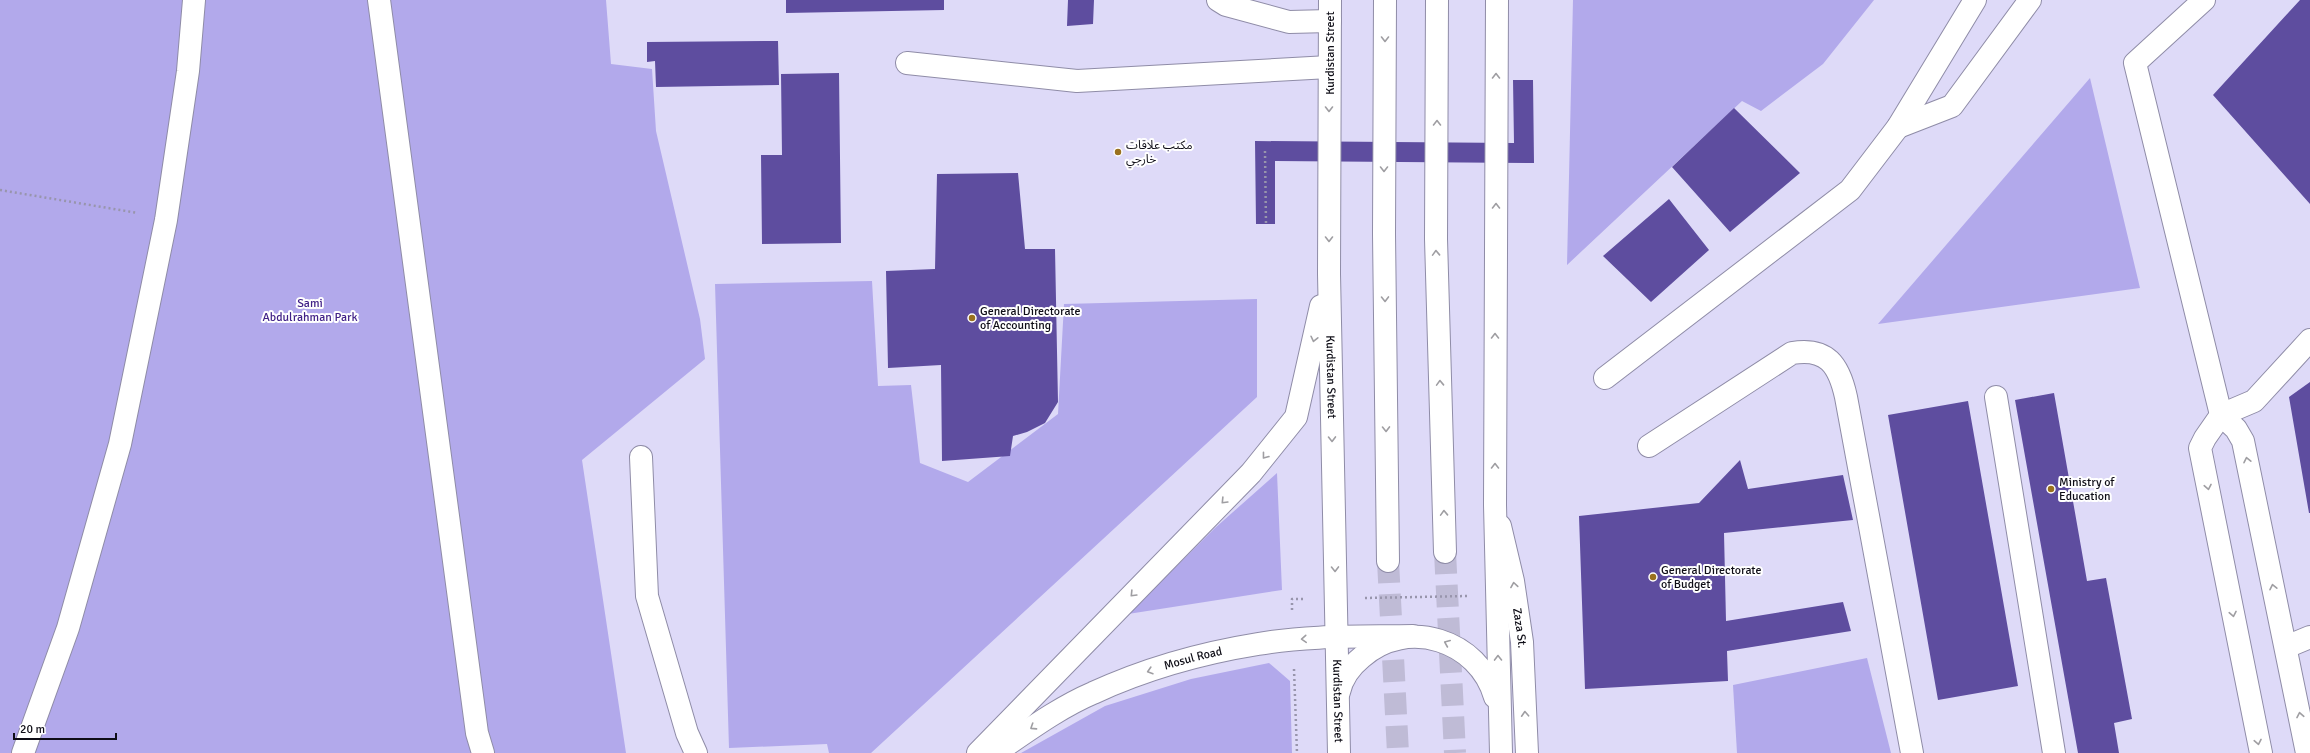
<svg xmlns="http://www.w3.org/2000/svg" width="2310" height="753" viewBox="0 0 2310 753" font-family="Signika,'Noto Sans Arabic',sans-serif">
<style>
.green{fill:#b2a9eb}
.building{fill:#5e4d9f}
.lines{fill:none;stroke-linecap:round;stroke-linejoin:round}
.highway-tunnel{stroke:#bfbbd6;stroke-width:22;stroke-dasharray:22 11;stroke-linecap:butt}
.minor-casing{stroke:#8f8ca7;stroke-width:24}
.highway-casing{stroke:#8f8ca7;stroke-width:24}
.path{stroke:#9895ac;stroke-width:2.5;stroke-dasharray:2 3;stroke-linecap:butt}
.minor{stroke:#fff;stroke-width:22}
.highway{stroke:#fff;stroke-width:22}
.oneway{stroke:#9f9ea2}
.poi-dot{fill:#9a711e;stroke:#fff;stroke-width:1.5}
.labels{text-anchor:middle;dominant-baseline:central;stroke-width:4;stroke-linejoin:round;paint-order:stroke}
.street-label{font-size:12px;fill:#0e0d16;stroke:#fff}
.poi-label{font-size:12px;fill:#0e0d16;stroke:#fff;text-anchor:start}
.park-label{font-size:12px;fill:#412187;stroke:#fff}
</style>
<rect width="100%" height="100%" fill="#dedaf8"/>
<path class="green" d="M 0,0 L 606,0 L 611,64 L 652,69 L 656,131 L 700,319 L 705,359 L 582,460 L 626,753 L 0,753 Z
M 1573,0 L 1874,0 L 1823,64 L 1761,111 L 1742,101 L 1567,265 Z
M 2090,78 L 2140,288 L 1878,324 Z
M 872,281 L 878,386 L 911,385 L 920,463 L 968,482 L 1058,414 L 1064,304 L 1257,299 L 1257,397 L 871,753 L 829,753 L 827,744 L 729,748 L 715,284 Z
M 1277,473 L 1282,590 L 1128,614 L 1215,528 Z
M 1867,658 L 1891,753 L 1737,753 L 1733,685 Z
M 1269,663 L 1290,681 L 1292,753 L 1021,753 L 1105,706 L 1191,679 Z"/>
<path class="building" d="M 786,0 L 944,0 L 944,10 L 786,13 Z
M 1068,0 L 1094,0 L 1093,24 L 1067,26 Z
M 2300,0 L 2310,0 L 2310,204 L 2213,95 Z
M 778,41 L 779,85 L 656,87 L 655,61 L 647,62 L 647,42 Z
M 839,73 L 841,243 L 762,244 L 761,155 L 782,155 L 781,74 Z
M 1513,80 L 1533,80 L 1534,163 L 1275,161 L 1275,224 L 1256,224 L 1255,141 L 1514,143 Z
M 1734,108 L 1800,173 L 1730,232 L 1672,167 Z
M 1018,173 L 1025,249 L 1055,249 L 1058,402 L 1045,423 L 1027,432 L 1013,436 L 1010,456 L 942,461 L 941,365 L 888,368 L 886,271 L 935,269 L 937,174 Z
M 1669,199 L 1709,250 L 1651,302 L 1603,256 Z
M 2310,382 L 2310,513 L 2309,513 L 2289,397 Z
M 2054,393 L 2087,581 L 2106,578 L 2132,719 L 2114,723 L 2119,753 L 2078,753 L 2015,400 Z
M 1968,401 L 2018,686 L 1938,700 L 1888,415 Z
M 1740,460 L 1748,489 L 1843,475 L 1853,520 L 1724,533 L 1726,621 L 1843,602 L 1851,631 L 1727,651 L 1728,681 L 1585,689 L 1579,516 L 1699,503 Z"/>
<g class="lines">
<path class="highway-tunnel" d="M 1445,552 L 1455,753
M 1388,561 L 1398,753"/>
<defs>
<g id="minor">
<path d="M 379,0 L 477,733 L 483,753"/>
<path d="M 1218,0 L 1226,5 L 1289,22 L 1330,21"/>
<path d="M 2204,0 L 2135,63 L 2221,415 L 2236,429 L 2243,441 L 2307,753"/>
<path d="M 907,63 L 1077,81 L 1329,67"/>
<path d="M 1898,127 L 1952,106 L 2030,0"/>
<path d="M 1605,378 L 1850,190 L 1898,127 L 1975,0"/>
<path d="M 1996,397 L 2054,753"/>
<path d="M 1649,446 L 1792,353 C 1827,347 1839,365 1846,397 L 1912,753"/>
<path d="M 641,457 L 647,596 L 687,733 L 696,753"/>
<path id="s1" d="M 1500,526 L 1513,581 L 1522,642 L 1527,753"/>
<path d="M 2286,647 L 2310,637"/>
<path d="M 23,753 L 68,628 L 120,444 L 166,220 L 188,71 L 194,0"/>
<path d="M 2261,753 L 2200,448 L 2205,438 L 2221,415 L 2254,401 L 2310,340"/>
</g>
<g id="highway">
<path id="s2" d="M 1330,0 L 1329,274 L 1339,753"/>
<path d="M 1385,0 L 1384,234 L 1388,561"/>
<path d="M 1437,0 L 1436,239 L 1445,552"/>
<path d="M 1497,0 L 1495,505 L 1501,753"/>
<path d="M 1339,692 C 1342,678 1351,666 1362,657 C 1407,617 1479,640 1495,697"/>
<path d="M 978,753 L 1251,473 L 1296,417 L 1321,306"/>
<path id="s3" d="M 995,753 C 1026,732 1058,708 1093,693 C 1145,669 1202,653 1258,644 C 1309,635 1362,637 1413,636"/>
</g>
</defs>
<use href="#minor" class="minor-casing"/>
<use href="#highway" class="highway-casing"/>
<path class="path" d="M 1265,151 L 1266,224
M 0,190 L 138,213
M 1365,598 L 1468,596
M 1292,610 L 1292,599 L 1303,599
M 1294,669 L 1297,753"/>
<use href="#minor" class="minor"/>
<use href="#highway" class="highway"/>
</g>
<defs><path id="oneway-chevron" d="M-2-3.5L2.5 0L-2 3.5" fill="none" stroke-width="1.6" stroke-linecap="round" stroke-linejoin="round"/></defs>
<g class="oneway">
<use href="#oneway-chevron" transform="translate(1385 39) rotate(90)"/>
<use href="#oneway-chevron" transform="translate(1496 76) rotate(-90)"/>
<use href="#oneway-chevron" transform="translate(1329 109) rotate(90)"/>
<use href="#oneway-chevron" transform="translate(1437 123) rotate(-90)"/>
<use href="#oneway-chevron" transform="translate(1384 169) rotate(90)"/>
<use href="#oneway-chevron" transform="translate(1496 206) rotate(-90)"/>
<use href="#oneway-chevron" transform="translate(1329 239) rotate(90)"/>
<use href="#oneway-chevron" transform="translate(1436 253) rotate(-92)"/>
<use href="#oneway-chevron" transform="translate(1385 299) rotate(89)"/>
<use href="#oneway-chevron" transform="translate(1495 336) rotate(-90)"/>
<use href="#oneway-chevron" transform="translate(1314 339) rotate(103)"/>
<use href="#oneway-chevron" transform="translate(1440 383) rotate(-92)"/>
<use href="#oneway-chevron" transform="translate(1386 429) rotate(89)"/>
<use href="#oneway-chevron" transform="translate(1332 439) rotate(89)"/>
<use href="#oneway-chevron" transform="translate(1265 456) rotate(128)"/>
<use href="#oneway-chevron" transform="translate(2247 460) rotate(-102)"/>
<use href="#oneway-chevron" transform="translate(1495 466) rotate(-90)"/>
<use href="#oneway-chevron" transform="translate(2208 487) rotate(79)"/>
<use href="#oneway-chevron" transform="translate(1224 501) rotate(134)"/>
<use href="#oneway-chevron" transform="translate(1444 513) rotate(-92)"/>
<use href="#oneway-chevron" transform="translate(1335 569) rotate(89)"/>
<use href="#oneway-chevron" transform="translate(1514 585) rotate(-99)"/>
<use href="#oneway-chevron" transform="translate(2273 587) rotate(-102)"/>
<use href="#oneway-chevron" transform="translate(1133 594) rotate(134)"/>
<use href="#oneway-chevron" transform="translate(2233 614) rotate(79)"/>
<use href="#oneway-chevron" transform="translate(1304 639) rotate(176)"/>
<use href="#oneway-chevron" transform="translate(1447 643) rotate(-157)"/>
<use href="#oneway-chevron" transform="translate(1498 658) rotate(-91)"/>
<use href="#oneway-chevron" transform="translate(1150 671) rotate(163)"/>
<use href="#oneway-chevron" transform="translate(1525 714) rotate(-93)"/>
<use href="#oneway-chevron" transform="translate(2300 715) rotate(-101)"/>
<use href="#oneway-chevron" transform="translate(1033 727) rotate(147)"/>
<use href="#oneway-chevron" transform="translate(2258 742) rotate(79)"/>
</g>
<g class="poi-dot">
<circle cx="1118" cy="152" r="4"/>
<circle cx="972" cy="318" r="4"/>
<circle cx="2051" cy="489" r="4"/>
<circle cx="1653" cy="577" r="4"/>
</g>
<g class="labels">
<g class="street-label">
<text transform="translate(1330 53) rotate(-90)">Kurdistan Street</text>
<text stroke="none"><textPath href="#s2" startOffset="377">Kurdistan Street</textPath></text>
<text stroke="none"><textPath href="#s1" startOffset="104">Zaza St.</textPath></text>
<text stroke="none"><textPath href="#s3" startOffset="221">Mosul Road</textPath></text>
<text stroke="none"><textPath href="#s2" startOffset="701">Kurdistan Street</textPath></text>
</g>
<g class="poi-label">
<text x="1126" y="145">مكتب علاقات<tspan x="1126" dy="14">خارجي</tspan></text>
<text x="980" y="311">General Directorate<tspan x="980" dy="14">of Accounting</tspan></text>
<text x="2059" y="482">Ministry of<tspan x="2059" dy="14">Education</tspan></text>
<text x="1661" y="570">General Directorate<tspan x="1661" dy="14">of Budget</tspan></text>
</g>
<g class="park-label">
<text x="310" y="303">Sami<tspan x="310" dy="14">Abdulrahman Park</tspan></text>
</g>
</g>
<path d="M14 733v6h102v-6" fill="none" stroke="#0e0d16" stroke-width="2"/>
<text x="20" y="733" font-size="12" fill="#0e0d16" stroke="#ffffff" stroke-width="3" paint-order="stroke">20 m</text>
</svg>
